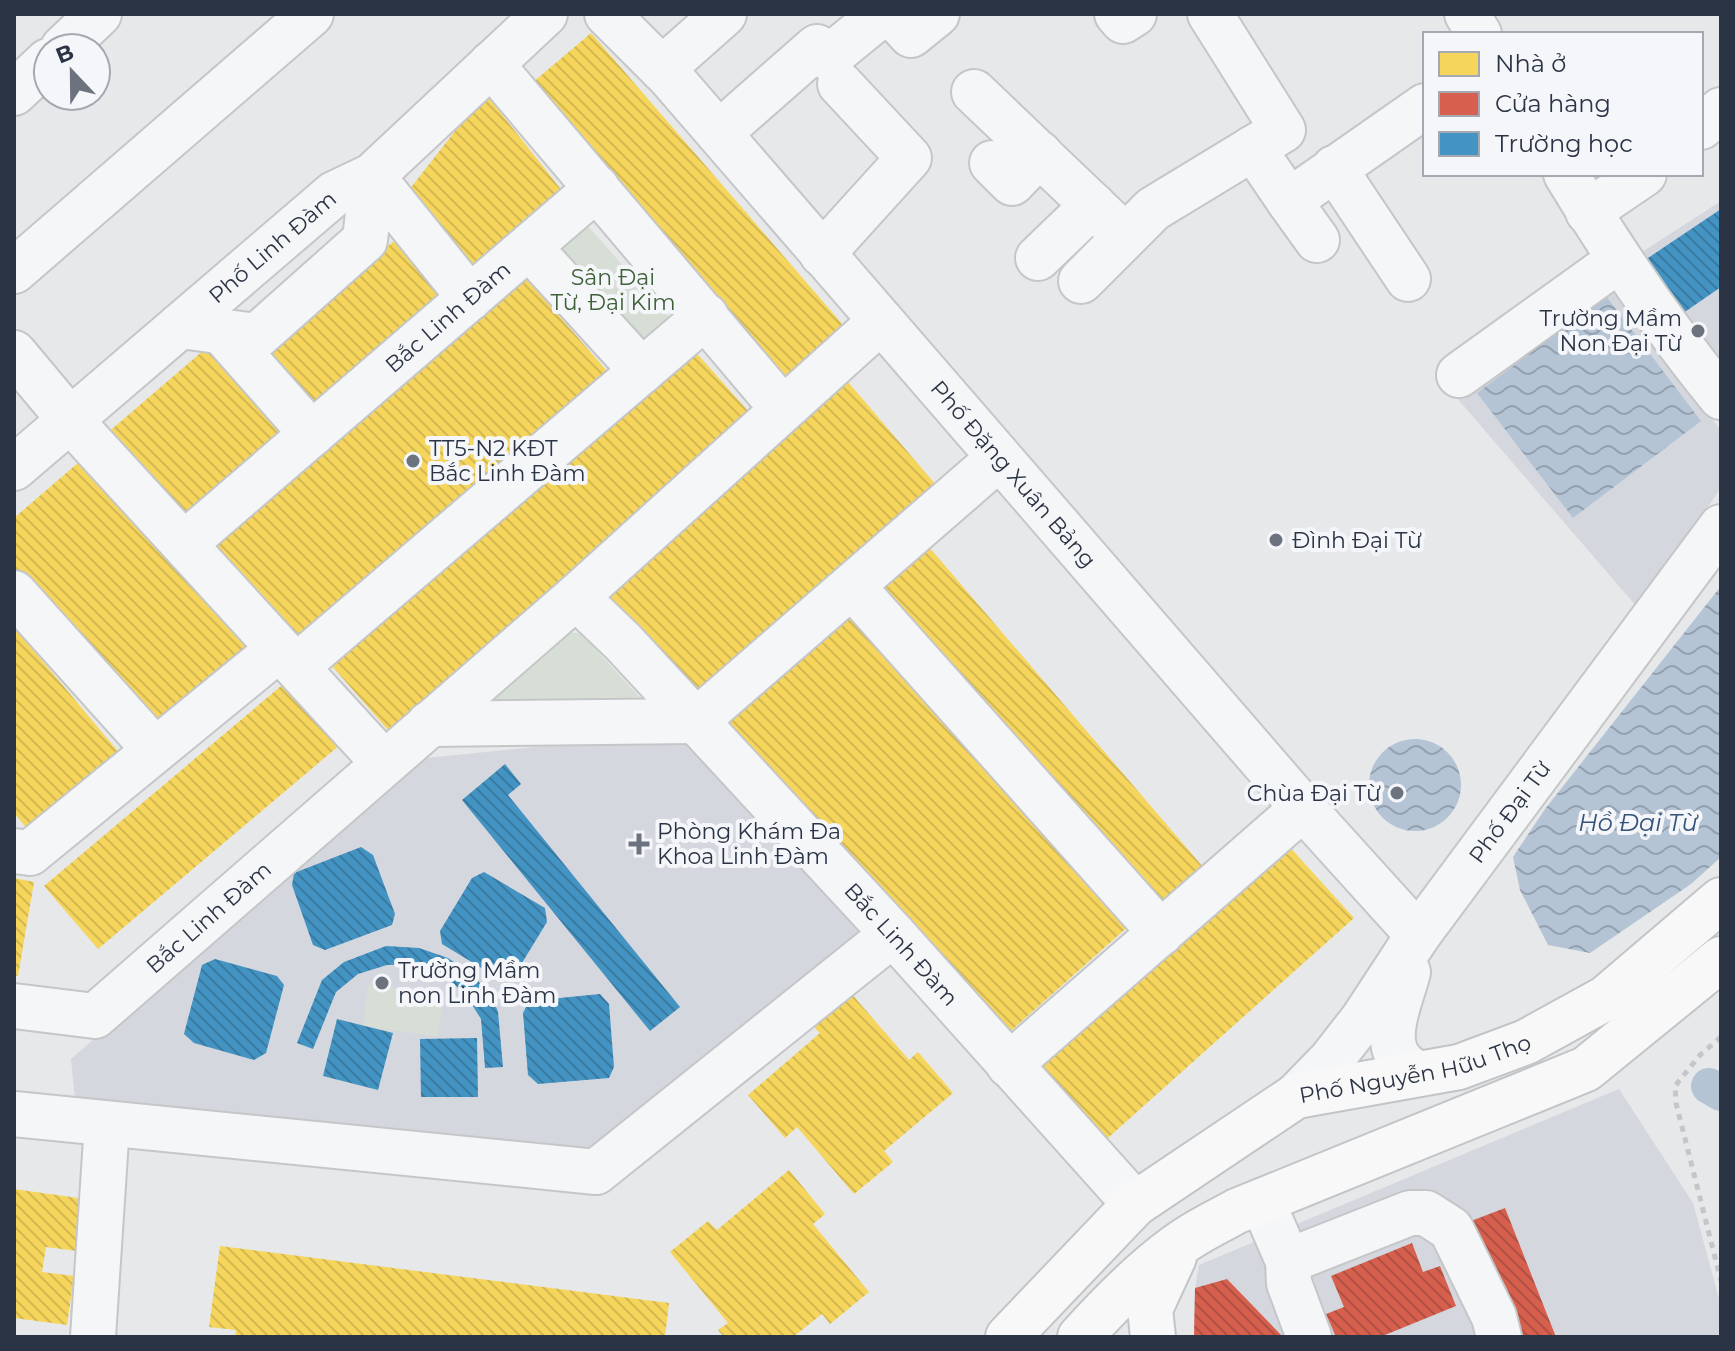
<svg xmlns="http://www.w3.org/2000/svg" width="1735" height="1351" viewBox="0 0 1735 1351" font-family="Montserrat,sans-serif">
<style>
.built{fill:#d4d7dd}
.park{fill:#d6ded6}
.water{fill:url(#water-waves)}
.homes{fill:url(#homes-back-hatch)}
.shops{fill:url(#shops-back-hatch)}
.schools{fill:url(#schools-back-hatch)}
.lines{fill:none;stroke-linecap:round;stroke-linejoin:round}
.canal{stroke:#b4c4d5;stroke-width:36}
.minor-casing{stroke:#c4c6c8;stroke-width:48}
.major-casing{stroke:#c2c5c8;stroke-width:48}
.path{stroke:#c5c6ca;stroke-width:5;stroke-dasharray:6 6;stroke-linecap:butt}
.minor{stroke:#f5f6f7;stroke-width:44}
.major{stroke:#f8f8f8;stroke-width:44}
.poi-dot{fill:#6c737f;stroke:#f4f6f9;stroke-width:3}
.labels{text-anchor:middle;dominant-baseline:central;stroke-width:8;stroke-linejoin:round;paint-order:stroke}
.street-label{font-size:22px;fill:#2b3445;stroke:#f4f6f9}
.park-label{font-size:22px;fill:#3f6138;stroke:#f4f6f9}
.poi-label{font-size:22px;fill:#2b3445;stroke:#f4f6f9;text-anchor:start}
.water-label{font-size:24px;font-style:italic;fill:#34527a;stroke:#f4f6f9}
</style>
<defs>
<pattern id="water-waves" width="16" height="10" patternUnits="userSpaceOnUse" patternTransform="scale(2)"><rect width="16" height="10" fill="#b4c4d5"/><path d="M0 5q4-4 8 0t8 0" fill="none" stroke="#93a0af"/></pattern>
<pattern id="homes-back-hatch" width="6" height="6" patternUnits="userSpaceOnUse" patternTransform="scale(2)"><rect width="6" height="6" fill="#f6d55c"/><path d="M-1 5l2 2M0 0l6 6M5-1l2 2" fill="none" stroke="#d3b751"/></pattern>
<pattern id="shops-back-hatch" width="6" height="6" patternUnits="userSpaceOnUse" patternTransform="scale(2)"><rect width="6" height="6" fill="#d6604d"/><path d="M-1 5l2 2M0 0l6 6M5-1l2 2" fill="none" stroke="#ae5042"/></pattern>
<pattern id="schools-back-hatch" width="6" height="6" patternUnits="userSpaceOnUse" patternTransform="scale(2)"><rect width="6" height="6" fill="#4393c3"/><path d="M-1 5l2 2M0 0l6 6M5-1l2 2" fill="none" stroke="#3879a0"/></pattern>
</defs>
<rect width="100%" height="100%" fill="#e6e8ea"/>
<path class="built" d="M 1721,201 L 1721,402 L 1628,261 Z
M 1611,280 L 1721,431 L 1721,488 L 1637,607 L 1456,397 Z
M 693,731 L 864,929 L 594,1163 L 76,1110 L 71,1059 L 417,759 Z
M 1619,1089 L 1693,1203 L 1721,1306 L 1721,1337 L 1194,1337 L 1195,1288 L 1199,1265 Z"/>
<path class="park" d="M 587,225 L 674,323 L 639,354 L 552,256 Z
M 549,632 L 581,633 L 654,713 L 469,706 Z
M 368,985 L 443,994 L 438,1036 L 363,1027 Z"/>
<path class="water" d="M 1606,296 L 1701,421 L 1573,518 L 1477,393 Z
M 1721,586 L 1721,857 L 1691,884 L 1590,953 L 1548,945 L 1520,890 L 1513,857 L 1545,809 Z
M1369 785a46 46 0 1 1 92 0a46 46 0 1 1-92 0Z"/>
<path class="homes" d="M 591,33 L 844,326 L 779,383 L 525,89 Z
M 485,93 L 567,197 L 472,285 L 405,195 Z
M 399,237 L 449,298 L 310,413 L 259,352 Z
M 524,276 L 614,379 L 303,647 L 214,544 Z
M 212,343 L 294,438 L 187,529 L 105,435 Z
M 692,348 L 749,412 L 389,731 L 332,666 Z
M 848,382 L 942,492 L 695,705 L 600,595 Z
M 86,456 L 254,651 L 158,733 L 14,567 L 14,518 Z
M 929,547 L 1209,874 L 1160,916 L 880,589 Z
M 854,607 L 1132,923 L 1004,1037 L 724,722 Z
M 14,627 L 121,755 L 29,831 L 14,813 Z
M 287,681 L 341,744 L 98,949 L 44,886 Z
M 1287,844 L 1354,918 L 1100,1145 L 1033,1071 Z
M 14,878 L 34,882 L 18,976 L 14,976 Z
M 849,991 L 909,1060 L 918,1052 L 953,1093 L 884,1151 L 893,1162 L 854,1194 L 797,1127 L 785,1138 L 748,1095 L 820,1033 L 811,1024 Z
M 789,1170 L 825,1214 L 813,1224 L 869,1292 L 830,1324 L 822,1314 L 793,1337 L 724,1337 L 718,1330 L 728,1323 L 670,1252 L 708,1221 L 717,1230 Z
M 14,1189 L 85,1199 L 77,1251 L 46,1247 L 42,1272 L 74,1276 L 67,1325 L 14,1318 Z
M 220,1246 L 669,1303 L 665,1337 L 235,1337 L 236,1330 L 209,1327 Z"/>
<path class="shops" d="M 1505,1208 L 1556,1337 L 1517,1337 L 1471,1221 Z
M 1412,1243 L 1423,1272 L 1440,1266 L 1456,1306 L 1380,1337 L 1336,1337 L 1326,1314 L 1344,1307 L 1331,1276 Z
M 1227,1279 L 1283,1337 L 1194,1337 L 1195,1288 Z"/>
<path class="schools" d="M 1721,209 L 1721,287 L 1676,318 L 1639,264 Z
M 505,764 L 521,784 L 508,795 L 680,1007 L 650,1031 L 462,800 Z
M 361,847 L 373,855 L 395,914 L 392,925 L 325,950 L 313,945 L 292,885 L 294,873 Z
M 484,872 L 545,908 L 547,922 L 514,976 L 503,981 L 442,944 L 440,931 L 472,878 Z
M 386,946 L 419,948 L 448,958 L 472,974 L 492,997 L 498,1012 L 503,1067 L 485,1068 L 481,1019 L 466,995 L 445,976 L 417,964 L 387,965 L 358,974 L 336,992 L 313,1049 L 297,1043 L 322,980 L 344,962 Z
M 215,959 L 277,976 L 284,985 L 266,1053 L 254,1060 L 194,1043 L 184,1034 L 202,965 Z
M 600,994 L 609,1004 L 614,1067 L 609,1078 L 538,1084 L 528,1075 L 523,1013 L 529,1001 Z
M 337,1019 L 393,1033 L 378,1090 L 323,1076 Z
M 477,1038 L 478,1097 L 421,1097 L 420,1039 Z"/>
<g class="lines">
<path class="canal" d="M 1709,1086 L 1721,1093"/>
<defs>
<g id="minor">
<path id="s1" d="M 607,14 L 670,77 L 1303,808 L 1418,935"/>
<path d="M 886,14 L 901,24 L 911,35 L 937,14"/>
<path d="M 1117,14 L 1123,21 L 1134,14"/>
<path d="M 1467,14 L 1479,34"/>
<path d="M 63,48 L 99,14"/>
<path d="M 491,64 L 782,408"/>
<path d="M 662,69 L 724,14"/>
<path d="M 974,92 L 1125,236"/>
<path d="M 14,93 L 48,61"/>
<path d="M 1701,127 L 1721,110"/>
<path d="M 719,133 L 817,47 L 828,58 L 882,14"/>
<path d="M 1253,148 L 1289,201 L 1425,106"/>
<path d="M 992,163 L 1012,183 L 1040,154"/>
<path d="M 1334,168 L 1408,279"/>
<path d="M 1566,174 C 1613,252 1663,326 1721,397"/>
<path d="M 372,176 L 470,298"/>
<path d="M 1289,201 L 1317,240"/>
<path d="M 1588,212 L 1644,174"/>
<path d="M 529,247 L 642,371"/>
<path d="M 822,254 L 909,158 L 840,84"/>
<path d="M 1038,258 L 1093,205"/>
<path d="M 14,271 L 311,14"/>
<path d="M 1081,281 L 1153,209 L 1283,130 L 1210,14"/>
<path d="M 180,326 L 257,336 L 365,240 L 372,176"/>
<path d="M 221,331 L 312,434"/>
<path d="M 14,353 L 70,420 L 384,763"/>
<path d="M 1459,375 L 1619,260"/>
<path id="s2" d="M 14,468 L 334,194 L 372,176 L 545,14"/>
<path id="s3" d="M 184,544 L 597,188"/>
<path d="M 852,586 L 1161,933"/>
<path d="M 14,593 L 155,750"/>
<path id="s4" d="M 576,597 L 623,642 L 893,934 L 1135,1204"/>
<path d="M 297,666 L 706,316"/>
<path d="M 429,724 L 696,721 L 999,458"/>
<path d="M 14,851 L 30,853 L 279,649"/>
<path d="M 1408,972 C 1402,997 1380,1041 1403,1063 C 1407,1067 1413,1071 1418,1074"/>
<path id="s5" d="M 14,1006 L 95,1016 L 576,597 L 881,321"/>
<path d="M 1009,1065 L 1303,808"/>
<path id="s6" d="M 1296,1096 L 1331,1060 L 1363,1019 L 1418,935 L 1721,527"/>
<path d="M 14,1114 L 596,1172 L 893,934"/>
<path d="M 1262,1201 L 1288,1261 L 1289,1283 L 1309,1337"/>
<path d="M 1288,1261 L 1410,1213 L 1426,1213 L 1451,1229 L 1494,1317 L 1499,1337"/>
<path d="M 93,1337 L 107,1124"/>
</g>
<g id="major">
<path id="s7" d="M 1008,1337 L 1135,1204 L 1296,1096 L 1459,1067 L 1526,1042 L 1606,998 L 1721,900"/>
<path d="M 1080,1337 C 1109,1305 1142,1271 1177,1246 C 1195,1232 1217,1222 1237,1211 L 1586,1069 L 1721,959"/>
<path d="M 1153,1337 L 1150,1309 L 1174,1257"/>
</g>
</defs>
<use href="#minor" class="minor-casing"/>
<use href="#major" class="major-casing"/>
<path class="path" d="M 1721,1037 L 1700,1055 L 1675,1086 L 1676,1103 L 1721,1281"/>
<use href="#minor" class="minor"/>
<use href="#major" class="major"/>
</g>
<g class="poi-dot">
<circle cx="1698" cy="331" r="8"/>
<circle cx="413" cy="461" r="8"/>
<circle cx="1276" cy="540" r="8"/>
<circle cx="1397" cy="793" r="8"/>
<path d="M635 832h8v8h8v8h-8v8h-8v-8h-8v-8h8z"/>
<circle cx="382" cy="983" r="8"/>
</g>
<g class="labels">
<g class="street-label">
<text stroke="none"><textPath href="#s2" startOffset="340">Phố Linh Đàm</textPath></text>
<text stroke="none"><textPath href="#s3" startOffset="348">Bắc Linh Đàm</textPath></text>
<text stroke="none"><textPath href="#s1" startOffset="614">Phố Đặng Xuân Bảng</textPath></text>
<text stroke="none"><textPath href="#s6" startOffset="356">Phố Đại Từ</textPath></text>
<text stroke="none"><textPath href="#s5" startOffset="232">Bắc Linh Đàm</textPath></text>
<text stroke="none"><textPath href="#s4" startOffset="476">Bắc Linh Đàm</textPath></text>
<text stroke="none"><textPath href="#s7" startOffset="500">Phố Nguyễn Hữu Thọ</textPath></text>
</g>
<g class="park-label">
<text x="613" y="277">Sân Đại<tspan x="613" dy="25">Từ, Đại Kim</tspan></text>
</g>
<g class="poi-label">
<text x="1682" y="318" text-anchor="end">Trường Mầm<tspan x="1682" dy="25">Non Đại Từ</tspan></text>
<text x="429" y="448">TT5-N2 KĐT<tspan x="429" dy="25">Bắc Linh Đàm</tspan></text>
<text x="1292" y="540">Đình Đại Từ</text>
<text x="1381" y="793" text-anchor="end">Chùa Đại Từ</text>
<text x="657" y="831">Phòng Khám Đa<tspan x="657" dy="25">Khoa Linh Đàm</tspan></text>
<text x="398" y="970">Trường Mầm<tspan x="398" dy="25">non Linh Đàm</tspan></text>
</g>
<g class="water-label">
<text x="1638" y="822">Hồ Đại Từ</text>
</g>
</g>
<rect width="1735" height="1351" fill="none" stroke="#2b3445" stroke-width="32"/>
<rect x="1423" y="32" width="280" height="144" fill="#f4f6f9" stroke="#a4a8b1" stroke-width="2"/>
<rect x="1439" y="52" width="40" height="24" fill="#f6d55c" stroke="#a4a8b1" stroke-width="2"/>
<text x="1495" y="72" font-size="24" fill="#2b3445">Nhà ở</text>
<rect x="1439" y="92" width="40" height="24" fill="#d6604d" stroke="#a4a8b1" stroke-width="2"/>
<text x="1495" y="112" font-size="24" fill="#2b3445">Cửa hàng</text>
<rect x="1439" y="132" width="40" height="24" fill="#4393c3" stroke="#a4a8b1" stroke-width="2"/>
<text x="1495" y="152" font-size="24" fill="#2b3445">Trường học</text>
<g transform="translate(72 72) rotate(338)"><circle r="38" fill="#f4f6f9" stroke="#a4a8b1" stroke-width="2"/>
<path d="M0-6L14 30L0 20L-14 30Z" fill="#6c737f"/>
<text y="-12" font-size="22" font-weight="bold" text-anchor="middle" fill="#2b3445">B</text>
</g>
</svg>
